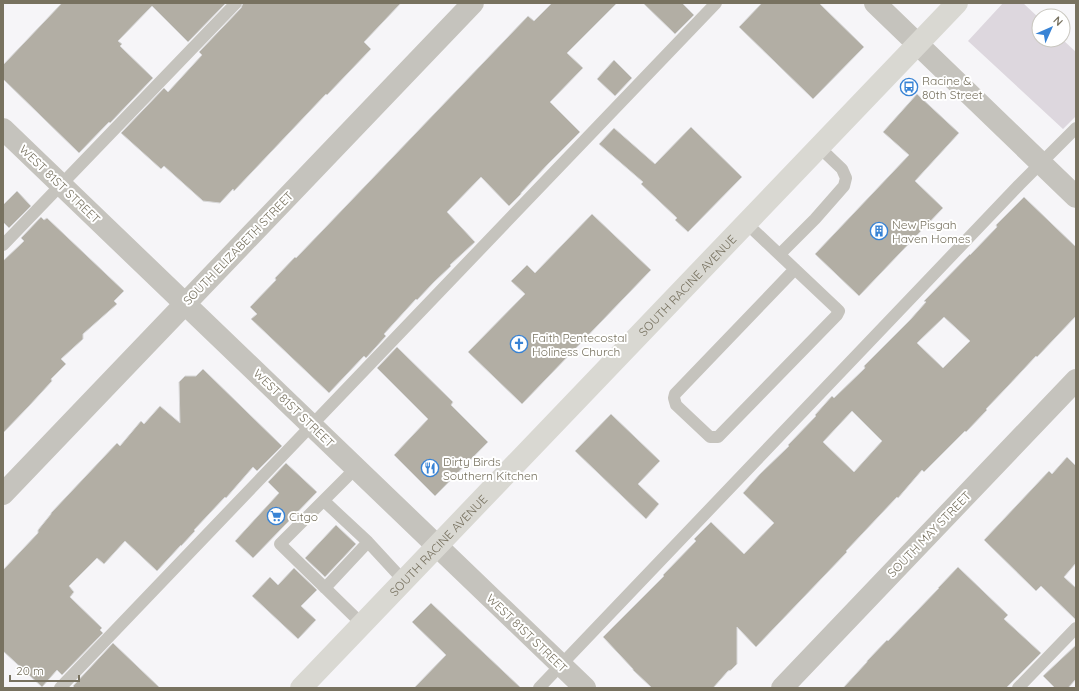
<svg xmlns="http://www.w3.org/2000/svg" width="1079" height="691" viewBox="0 0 1079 691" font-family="Quicksand,sans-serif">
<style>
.green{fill:#ddd7de}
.building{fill:#b2aea4;stroke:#d8d8d9;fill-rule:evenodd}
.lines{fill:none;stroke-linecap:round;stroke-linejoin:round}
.lane{stroke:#c5c3bd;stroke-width:12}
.street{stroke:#c5c3bd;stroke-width:22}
.secondary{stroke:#d9d8d2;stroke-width:22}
.labels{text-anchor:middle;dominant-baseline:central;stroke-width:4;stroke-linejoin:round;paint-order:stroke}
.poi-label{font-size:12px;fill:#787260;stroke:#fff;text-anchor:start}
.street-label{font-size:12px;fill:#787260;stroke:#fff}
</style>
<rect width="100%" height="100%" fill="#f6f5f8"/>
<path class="green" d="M 1003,3 L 1023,3 L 1039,18 L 1039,40 L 1063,40 L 1076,52 L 1076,116 L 1063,129 L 968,41 Z"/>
<path class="building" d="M 62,3 L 226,3 L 188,42 L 152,6 L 118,41 L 122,44 L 120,46 L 153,78 L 110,123 L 109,122 L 79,153 L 3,79 L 3,65 Z
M 243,3 L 401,3 L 364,42 L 371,49 L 327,95 L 326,94 L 234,191 L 233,189 L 220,203 L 203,201 L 164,166 L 161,169 L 121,133 L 164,88 L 168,92 L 202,55 L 199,52 L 241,8 Z
M 552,3 L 617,3 L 567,53 L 583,68 L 550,102 L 580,132 L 548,164 L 521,193 L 521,194 L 509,206 L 481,177 L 447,212 L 475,242 L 450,265 L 451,266 L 434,282 L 417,300 L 416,299 L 384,334 L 386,336 L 366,358 L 364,356 L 329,393 L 251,319 L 257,314 L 250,307 L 276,280 L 275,278 L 295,257 L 296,258 L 322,231 L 528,16 L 534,21 Z
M 643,3 L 682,3 L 694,15 L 675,34 Z
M 762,3 L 819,3 L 864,47 L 813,99 L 739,27 Z
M 614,60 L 632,78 L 615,96 L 597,79 Z
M 917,94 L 959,133 L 915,181 L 943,208 L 859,296 L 815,254 L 909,155 L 883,132 Z
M 691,127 L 742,177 L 688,232 L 675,220 L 677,218 L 641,184 L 643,182 L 599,144 L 614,128 L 655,164 Z
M 17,191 L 31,206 L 9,228 L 3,222 L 3,205 Z
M 1024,197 L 1076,247 L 1076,316 L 1037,357 L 1036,356 L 1008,386 L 986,409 L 987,410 L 966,432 L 965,431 L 924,472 L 922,470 L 898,498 L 897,497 L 846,551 L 847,552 L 756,647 L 737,627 L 737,664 L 731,670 L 728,671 L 713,688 L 652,688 L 633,670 L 633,669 L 603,637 L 664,576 L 663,575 L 696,541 L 694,539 L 711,522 L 744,554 L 773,524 L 774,523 L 743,493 L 760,474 L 789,446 L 788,445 L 816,416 L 815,415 L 832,396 L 834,398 L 865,368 L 864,366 L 910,320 L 926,302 L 924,301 L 970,254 L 970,255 L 997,227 L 996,225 ZM 944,317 L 970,341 L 943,368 L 917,343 ZM 852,411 L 882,441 L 854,472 L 823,442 Z
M 592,214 L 651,270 L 522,404 L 468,352 L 525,294 L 511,281 L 527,265 L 535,273 Z
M 41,217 L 44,220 L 47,218 L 124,291 L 114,301 L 117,304 L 83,334 L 83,339 L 61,359 L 66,364 L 51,379 L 52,381 L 29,406 L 3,433 L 3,261 L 24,241 L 21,238 Z
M 397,347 L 453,402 L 451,405 L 488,442 L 435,496 L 394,455 L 428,419 L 377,368 Z
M 203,369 L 282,446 L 257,471 L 253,467 L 226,498 L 225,497 L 194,530 L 195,531 L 181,546 L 181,545 L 157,571 L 125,541 L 104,564 L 97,558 L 69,586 L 74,592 L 70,597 L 102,628 L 100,630 L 103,633 L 62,675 L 57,670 L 42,687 L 3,651 L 3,570 L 38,533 L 38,530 L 51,514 L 51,513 L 117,443 L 120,446 L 141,421 L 144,424 L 160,406 L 180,423 L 179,382 L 185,376 L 196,376 Z
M 611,414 L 660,461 L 638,484 L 659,504 L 646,519 L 575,451 Z
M 1067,457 L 1076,466 L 1076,563 L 1064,577 L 1076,588 L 1076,620 L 1041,586 L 1036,591 L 984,540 L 1049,471 L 1052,474 Z
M 286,463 L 317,492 L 253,558 L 235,541 L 279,493 L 268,482 Z
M 336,525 L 356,544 L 325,577 L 305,558 Z
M 958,567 L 1008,615 L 1004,619 L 1041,653 L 1006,688 L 843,688 L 867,662 L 867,661 L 887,640 L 888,641 L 939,588 L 938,588 Z
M 294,568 L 317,590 L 301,606 L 316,620 L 298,639 L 252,596 L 270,577 L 278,585 Z
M 431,603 L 521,688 L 414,688 L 446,655 L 412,622 Z
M 113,643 L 160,688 L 75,688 L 73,686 Z
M 1076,645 L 1076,679 L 1068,688 L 1055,688 L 1043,676 Z"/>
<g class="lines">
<path class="lane" d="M 746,223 L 835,307 L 839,311 L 837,315 L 718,437 L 710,437 L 676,405 L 674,398 L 675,394 L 795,269
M 3,245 L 236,3
M 780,254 L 815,219 L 844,186 L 846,178 L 842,169 L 819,147
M 356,468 L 280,544 L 362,624
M 324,501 L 368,542 L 404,581
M 325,588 L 368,542
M 60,688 L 716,3
M 539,688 L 1019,185 L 1076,128
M 1018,688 L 1076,628"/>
<path class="street" d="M 875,3 L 1076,197
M 3,129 L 585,688
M 3,494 L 473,3
M 782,688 L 1076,380"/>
<path class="secondary" id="s1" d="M 301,688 L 957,3"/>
</g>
<defs>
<symbol id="bus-ring" viewBox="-11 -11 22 22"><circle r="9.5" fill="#fff" stroke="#3883d5" stroke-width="1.5"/><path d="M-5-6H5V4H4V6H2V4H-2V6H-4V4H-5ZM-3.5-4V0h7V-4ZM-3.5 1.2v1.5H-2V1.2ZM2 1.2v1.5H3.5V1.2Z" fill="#3883d5"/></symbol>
<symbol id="building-ring" viewBox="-11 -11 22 22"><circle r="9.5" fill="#fff" stroke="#3883d5" stroke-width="1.5"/><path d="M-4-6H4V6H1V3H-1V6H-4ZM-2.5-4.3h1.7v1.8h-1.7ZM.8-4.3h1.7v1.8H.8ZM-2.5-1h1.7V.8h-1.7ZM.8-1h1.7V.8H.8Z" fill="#3883d5"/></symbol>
<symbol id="church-ring" viewBox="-11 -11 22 22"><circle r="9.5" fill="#fff" stroke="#3883d5" stroke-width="1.5"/><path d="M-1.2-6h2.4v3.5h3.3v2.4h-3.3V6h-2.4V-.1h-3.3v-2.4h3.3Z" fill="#3883d5"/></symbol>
<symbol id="restaurant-ring" viewBox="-11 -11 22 22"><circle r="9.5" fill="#fff" stroke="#3883d5" stroke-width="1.5"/><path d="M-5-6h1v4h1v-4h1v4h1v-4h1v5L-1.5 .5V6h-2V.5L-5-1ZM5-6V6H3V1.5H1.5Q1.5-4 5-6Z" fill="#3883d5"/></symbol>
<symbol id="supermarket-ring" viewBox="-11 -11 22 22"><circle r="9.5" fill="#fff" stroke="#3883d5" stroke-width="1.5"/><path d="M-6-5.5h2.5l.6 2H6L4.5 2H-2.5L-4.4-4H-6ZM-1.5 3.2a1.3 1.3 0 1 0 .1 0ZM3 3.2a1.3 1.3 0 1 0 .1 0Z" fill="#3883d5"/></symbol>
</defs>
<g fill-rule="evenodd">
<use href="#bus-ring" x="899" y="77" width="20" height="20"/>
<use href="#building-ring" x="869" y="221" width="20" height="20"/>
<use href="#church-ring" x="509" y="334" width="20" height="20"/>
<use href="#restaurant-ring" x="420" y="458" width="20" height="20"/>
<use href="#supermarket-ring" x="266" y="506" width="20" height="20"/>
</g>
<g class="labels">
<g class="poi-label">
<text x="922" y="80">Racine &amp;<tspan x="922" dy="14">80th Street</tspan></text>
<text x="892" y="224">New Pisgah<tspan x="892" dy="14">Haven Homes</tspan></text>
<text x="532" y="337">Faith Pentecostal<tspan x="532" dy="14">Holiness Church</tspan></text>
<text x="443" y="461">Dirty Birds<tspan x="443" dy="14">Southern Kitchen</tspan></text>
<text x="289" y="516">Citgo</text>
</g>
<g class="street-label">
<text transform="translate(60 184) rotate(44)">WEST 81ST STREET</text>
<text transform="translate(238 248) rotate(-46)">SOUTH ELIZABETH STREET</text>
<text stroke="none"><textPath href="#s1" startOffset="558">SOUTH RACINE AVENUE</textPath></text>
<text transform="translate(294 408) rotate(44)">WEST 81ST STREET</text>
<text transform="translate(929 534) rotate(-46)">SOUTH MAY STREET</text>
<text stroke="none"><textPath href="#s1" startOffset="198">SOUTH RACINE AVENUE</textPath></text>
<text transform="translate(527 633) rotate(44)">WEST 81ST STREET</text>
</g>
</g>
<rect width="1079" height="691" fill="none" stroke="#787260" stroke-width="8"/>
<g transform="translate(1051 28) rotate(45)"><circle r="19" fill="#ffffff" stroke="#c9c7bf"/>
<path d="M0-3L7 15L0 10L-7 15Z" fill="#3883d5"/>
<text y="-6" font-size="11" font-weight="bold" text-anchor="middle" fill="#787260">N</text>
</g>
<path d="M10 675v6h69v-6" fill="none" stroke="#787260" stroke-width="2"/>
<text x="16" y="675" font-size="12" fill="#787260" stroke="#ffffff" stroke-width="3" paint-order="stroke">20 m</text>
</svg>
